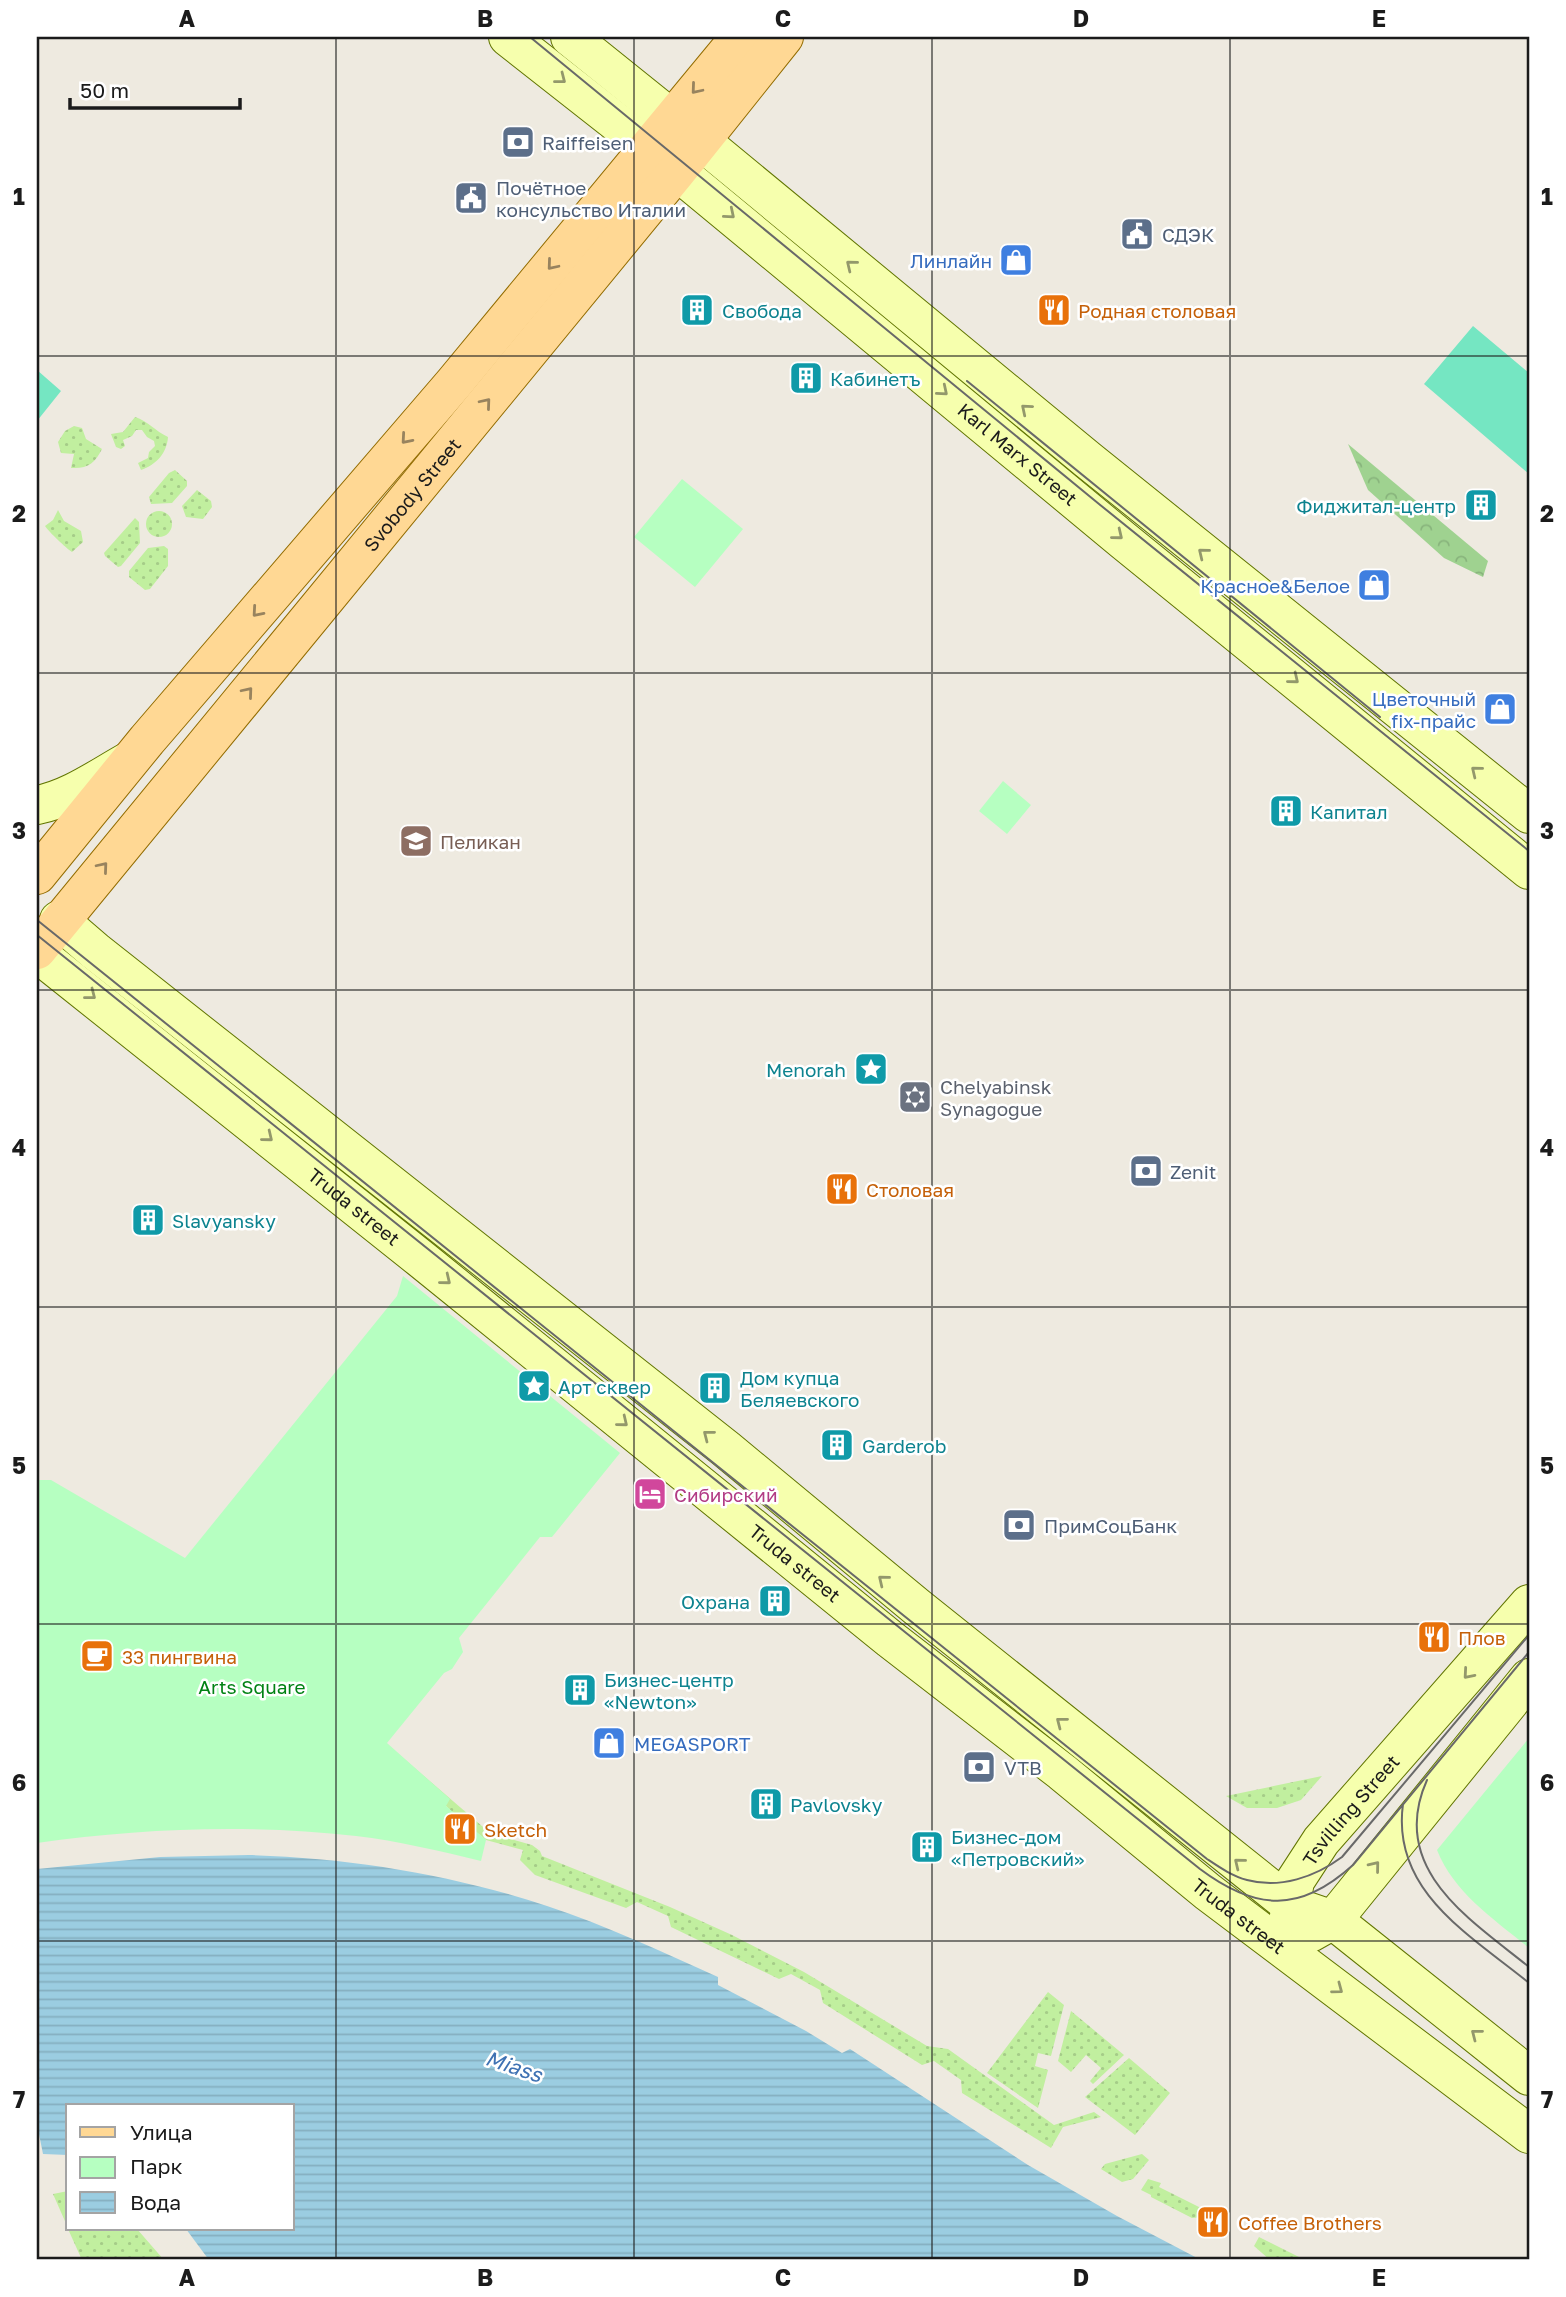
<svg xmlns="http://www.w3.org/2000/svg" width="1566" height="2297" viewBox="0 0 1566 2297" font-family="'Golos Text',sans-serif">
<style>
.grass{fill:url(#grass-dots)}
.forest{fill:url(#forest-crowns)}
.park{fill:#b6ffc1}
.pitch{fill:#75e6c2}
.water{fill:url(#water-rules)}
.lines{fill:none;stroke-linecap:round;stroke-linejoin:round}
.secondary-casing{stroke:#617500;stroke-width:40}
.primary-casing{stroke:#936c00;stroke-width:40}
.secondary{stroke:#f6ffad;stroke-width:38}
.primary{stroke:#ffd894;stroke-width:38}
.tram{stroke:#696969;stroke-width:2}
.oneway{stroke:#93986b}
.oneway2{stroke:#98835e}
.grid{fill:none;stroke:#1b1b1b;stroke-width:2;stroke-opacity:0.55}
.labels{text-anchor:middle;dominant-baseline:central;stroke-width:5;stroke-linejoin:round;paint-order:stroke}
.service-label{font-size:19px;fill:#4e5e75;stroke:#fff;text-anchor:start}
.shop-label{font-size:19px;fill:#366cbe;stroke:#fff;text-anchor:end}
.culture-label{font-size:19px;fill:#0d838f;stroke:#fff;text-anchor:start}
.food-label{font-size:19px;fill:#c56008;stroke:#fff;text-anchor:start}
.street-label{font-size:19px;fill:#1b1b1b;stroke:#fff}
.education-label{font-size:19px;fill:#785e54;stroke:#fff;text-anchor:start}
.worship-label{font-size:19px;fill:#5b616d;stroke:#fff;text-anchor:start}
.hotel-label{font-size:19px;fill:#b23c85;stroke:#fff;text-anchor:start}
.park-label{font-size:19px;fill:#018214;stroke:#fff}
.water-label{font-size:21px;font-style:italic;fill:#3f72b3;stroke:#fff}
.neatline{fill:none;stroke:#1b1b1b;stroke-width:2.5}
.grid-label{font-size:23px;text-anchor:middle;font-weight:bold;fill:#1b1b1b}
</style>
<defs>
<pattern id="grass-dots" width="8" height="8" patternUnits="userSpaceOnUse" patternTransform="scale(1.75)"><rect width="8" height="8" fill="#c1ef9f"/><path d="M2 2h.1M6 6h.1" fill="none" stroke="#a5cc88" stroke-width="1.8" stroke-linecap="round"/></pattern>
<pattern id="forest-crowns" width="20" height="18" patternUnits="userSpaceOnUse" patternTransform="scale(1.75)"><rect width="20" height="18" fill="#9fd290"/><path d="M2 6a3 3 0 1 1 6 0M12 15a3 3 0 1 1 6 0" fill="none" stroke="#88b47c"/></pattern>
<pattern id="water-rules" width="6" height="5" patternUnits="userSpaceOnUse" patternTransform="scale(1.75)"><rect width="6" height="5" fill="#9bcde1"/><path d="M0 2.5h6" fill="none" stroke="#85afc0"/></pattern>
</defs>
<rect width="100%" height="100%" fill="#eeeae0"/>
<path class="grass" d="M 135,417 C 148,421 155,431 168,437 C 167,453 156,465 141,470 L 138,463 L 148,458 L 149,452 L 155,446 L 154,441 L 147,437 L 142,430 L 136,430 L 132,436 L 123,440 L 125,446 L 121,449 L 116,447 L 111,434 L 123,432 Z
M 74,426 L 82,428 L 86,439 L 102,449 C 95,463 88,469 71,468 L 74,454 L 61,453 L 58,442 L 65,431 Z
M 175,470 L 187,481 L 187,486 L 172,503 L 151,504 L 149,497 L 169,473 Z
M 197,490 L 211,501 L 212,507 L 203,519 L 186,517 L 182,506 Z
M 58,510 L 64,521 L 81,531 L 83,542 L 72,552 C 66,548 49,532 45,526 L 53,520 Z
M146 524a13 13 0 1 1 26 0a13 13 0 1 1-26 0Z
M 135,518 L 139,522 L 140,543 L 121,566 L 118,567 L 105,556 L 104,553 Z
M 164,546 L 168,549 L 168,566 L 150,589 L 145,590 L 129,577 L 129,571 L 148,548 Z
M 373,1732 L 490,1833 L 532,1845 L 540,1851 L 542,1856 L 670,1907 L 732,1935 L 804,1972 L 927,2046 L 948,2049 L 1054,2125 L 1094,2112 L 1101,2117 L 1063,2127 L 1051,2148 L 962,2093 L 961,2080 L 934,2061 L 922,2065 L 823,2003 L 820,1990 L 791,1974 L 779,1979 L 671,1927 L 668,1916 L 637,1902 L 626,1908 L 535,1875 L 520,1860 L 523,1850 L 486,1840 L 452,1812 Z
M 1322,1776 L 1301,1800 L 1277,1808 L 1247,1808 L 1226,1796 Z
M 1048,1992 L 1064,2005 L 1051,2056 L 1038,2053 L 1035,2066 L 1048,2070 L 1038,2108 L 987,2073 Z
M 1071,2011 L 1124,2055 L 1093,2084 L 1090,2081 L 1101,2068 L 1086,2055 L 1071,2072 L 1058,2061 Z
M 1129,2058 L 1170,2093 L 1135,2135 L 1085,2097 Z
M 1142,2154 L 1149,2160 L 1133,2179 L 1122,2182 L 1101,2169 L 1105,2164 Z
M 1148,2179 L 1161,2183 L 1159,2187 L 1207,2211 L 1203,2217 L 1192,2218 L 1151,2197 L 1151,2195 L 1141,2190 Z
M 68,2191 L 68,2228 L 53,2194 Z
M 68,2229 L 137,2229 L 164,2260 L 82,2260 Z
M 1259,2237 L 1305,2260 L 1270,2260 L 1254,2246 Z"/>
<path class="forest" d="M 1348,444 L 1488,561 L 1483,577 L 1444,558 L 1368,490 Z"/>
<path class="park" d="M 682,479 L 743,529 L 695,587 L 634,537 Z
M 1003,781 L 1031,805 L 1007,834 L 979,811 Z
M 403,1276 L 620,1453 L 552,1537 L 540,1537 L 459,1638 L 463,1652 L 452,1669 L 444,1673 L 387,1743 L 450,1799 L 446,1806 L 486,1840 L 481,1861 C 440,1851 398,1841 356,1836 C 251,1824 141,1828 37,1843 L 37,1480 L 51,1480 L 185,1558 L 397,1296 Z
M 1529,1738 L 1529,1948 C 1494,1919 1454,1893 1437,1850 Z"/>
<path class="pitch" d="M 1473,326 L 1529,373 L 1529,474 L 1424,384 Z
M 37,370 L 61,391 L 37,421 Z"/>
<path class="water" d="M 249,1855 C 350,1858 450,1874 547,1906 C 605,1925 662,1952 718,1977 L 718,1985 L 806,2031 L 842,2053 L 850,2049 L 1028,2165 L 1117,2216 L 1201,2260 L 209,2260 L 186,2229 L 292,2229 L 292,2106 L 68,2106 L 68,2155 L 43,2154 L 37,2124 L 37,1869 L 160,1857 Z"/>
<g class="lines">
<defs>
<g id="secondary">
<path d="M 508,37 L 648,147"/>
<path d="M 570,37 L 672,119"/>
<path d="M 701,141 L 1088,460 L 1529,814"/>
<path id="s1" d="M 677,171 L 1124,541 L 1529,870"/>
<path d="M 37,805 C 70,799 100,777 129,761"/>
<path d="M 59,920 L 95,951 L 726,1449 L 917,1607 L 1292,1906 L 1333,1920 L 1529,2076"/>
<path id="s2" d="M 37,953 L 421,1259 L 890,1639 L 1062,1772 L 1208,1892 L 1529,2134"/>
<path id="s3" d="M 1287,1928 L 1295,1881 L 1321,1841 L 1529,1604"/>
<path d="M 1310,1933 L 1333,1920 L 1529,1678"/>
</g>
<g id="primary">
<path d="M 37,875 L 147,740 L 454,383 L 740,37"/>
<path id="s4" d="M 37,950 L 677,171 L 784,37"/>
</g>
</defs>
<use href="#secondary" class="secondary-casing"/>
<use href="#primary" class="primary-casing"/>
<use href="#secondary" class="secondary"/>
<use href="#primary" class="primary"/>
<path class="tram" d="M 530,37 L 1099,504 L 1529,851
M 967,381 L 1380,717
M 37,920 L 1207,1859 C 1219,1867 1232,1876 1247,1880 C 1280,1889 1315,1877 1342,1857 L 1529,1635
M 37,935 L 1200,1869 C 1256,1911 1300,1913 1353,1865 L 1529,1652
M 1427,1780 C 1387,1869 1471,1920 1529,1967
M 1403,1804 C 1391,1891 1470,1935 1529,1983"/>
</g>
<defs><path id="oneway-chevron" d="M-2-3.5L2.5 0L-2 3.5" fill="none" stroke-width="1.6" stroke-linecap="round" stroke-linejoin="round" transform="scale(1.75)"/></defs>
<g class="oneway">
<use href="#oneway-chevron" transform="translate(561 79) rotate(38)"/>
<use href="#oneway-chevron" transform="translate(730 214) rotate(40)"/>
<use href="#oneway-chevron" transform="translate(851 265) rotate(-141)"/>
<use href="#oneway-chevron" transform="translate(943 391) rotate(40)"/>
<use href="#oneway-chevron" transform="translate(1026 409) rotate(-140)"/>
<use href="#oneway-chevron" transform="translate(1118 535) rotate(39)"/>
<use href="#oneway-chevron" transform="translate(1203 553) rotate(-141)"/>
<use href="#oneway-chevron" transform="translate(1294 679) rotate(39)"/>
<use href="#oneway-chevron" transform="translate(1476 771) rotate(-141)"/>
<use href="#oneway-chevron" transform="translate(91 995) rotate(38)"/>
<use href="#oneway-chevron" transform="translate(268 1137) rotate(39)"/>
<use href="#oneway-chevron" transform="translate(446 1280) rotate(39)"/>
<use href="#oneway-chevron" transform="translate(623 1422) rotate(39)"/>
<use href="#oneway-chevron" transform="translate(708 1435) rotate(-142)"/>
<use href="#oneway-chevron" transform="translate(883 1580) rotate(-141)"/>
<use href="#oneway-chevron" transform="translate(1468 1674) rotate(131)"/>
<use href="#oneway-chevron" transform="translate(1061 1722) rotate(-142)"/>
<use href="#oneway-chevron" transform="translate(1239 1863) rotate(-141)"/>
<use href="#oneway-chevron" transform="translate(1375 1866) rotate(-51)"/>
<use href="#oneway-chevron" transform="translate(1338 1989) rotate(37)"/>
<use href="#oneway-chevron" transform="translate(1476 2034) rotate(-142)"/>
</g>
<g class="oneway2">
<use href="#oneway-chevron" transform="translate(696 89) rotate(130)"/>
<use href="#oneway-chevron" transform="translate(552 265) rotate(130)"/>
<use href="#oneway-chevron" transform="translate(486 403) rotate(-50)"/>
<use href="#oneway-chevron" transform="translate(406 439) rotate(131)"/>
<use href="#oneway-chevron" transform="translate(257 612) rotate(131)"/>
<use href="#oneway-chevron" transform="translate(248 692) rotate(-50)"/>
<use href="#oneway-chevron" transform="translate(103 867) rotate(-50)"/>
</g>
<path class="grid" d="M 336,37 L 336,2260M 634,37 L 634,2260M 932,37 L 932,2260M 1230,37 L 1230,2260M 37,356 L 1529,356M 37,673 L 1529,673M 37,990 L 1529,990M 37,1307 L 1529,1307M 37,1624 L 1529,1624M 37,1941 L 1529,1941"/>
<defs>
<symbol id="bank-square" viewBox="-11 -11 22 22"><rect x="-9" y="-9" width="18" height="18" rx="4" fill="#5c6f8a" stroke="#fff"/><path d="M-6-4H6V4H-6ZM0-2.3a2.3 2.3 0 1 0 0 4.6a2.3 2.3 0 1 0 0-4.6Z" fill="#fff"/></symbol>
<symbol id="civic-square" viewBox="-11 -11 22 22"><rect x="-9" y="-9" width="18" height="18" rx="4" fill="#5c6f8a" stroke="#fff"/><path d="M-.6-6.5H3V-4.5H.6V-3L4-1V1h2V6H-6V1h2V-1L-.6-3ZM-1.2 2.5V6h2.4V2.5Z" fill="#fff"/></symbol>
<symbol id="shop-square" viewBox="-11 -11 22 22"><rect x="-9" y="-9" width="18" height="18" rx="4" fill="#3f7fe0" stroke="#fff"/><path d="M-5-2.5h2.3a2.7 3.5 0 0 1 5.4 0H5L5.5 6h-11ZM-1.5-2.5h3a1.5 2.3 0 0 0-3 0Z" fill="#fff"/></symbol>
<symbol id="building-square" viewBox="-11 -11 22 22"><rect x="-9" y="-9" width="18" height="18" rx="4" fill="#0f9aa8" stroke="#fff"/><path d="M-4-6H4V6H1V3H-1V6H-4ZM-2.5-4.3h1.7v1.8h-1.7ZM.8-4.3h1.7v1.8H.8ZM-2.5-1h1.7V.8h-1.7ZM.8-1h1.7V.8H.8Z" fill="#fff"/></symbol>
<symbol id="restaurant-square" viewBox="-11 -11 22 22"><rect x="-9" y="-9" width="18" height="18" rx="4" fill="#e8710a" stroke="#fff"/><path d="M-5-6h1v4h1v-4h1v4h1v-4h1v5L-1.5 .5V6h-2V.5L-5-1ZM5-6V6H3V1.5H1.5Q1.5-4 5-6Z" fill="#fff"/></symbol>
<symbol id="school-square" viewBox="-11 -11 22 22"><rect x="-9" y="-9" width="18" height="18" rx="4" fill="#8d6e63" stroke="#fff"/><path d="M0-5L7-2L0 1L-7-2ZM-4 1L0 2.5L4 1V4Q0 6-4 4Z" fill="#fff"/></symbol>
<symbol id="sight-square" viewBox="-11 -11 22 22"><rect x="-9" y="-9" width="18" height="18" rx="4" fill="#0f9aa8" stroke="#fff"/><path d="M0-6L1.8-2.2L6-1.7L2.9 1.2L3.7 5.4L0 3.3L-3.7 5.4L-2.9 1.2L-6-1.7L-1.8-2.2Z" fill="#fff"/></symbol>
<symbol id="synagogue-square" viewBox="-11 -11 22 22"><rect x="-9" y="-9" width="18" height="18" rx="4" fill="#6b7280" stroke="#fff"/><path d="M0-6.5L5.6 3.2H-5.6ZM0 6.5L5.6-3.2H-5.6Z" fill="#fff"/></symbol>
<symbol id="hotel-square" viewBox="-11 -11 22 22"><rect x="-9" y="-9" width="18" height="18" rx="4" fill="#d1479c" stroke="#fff"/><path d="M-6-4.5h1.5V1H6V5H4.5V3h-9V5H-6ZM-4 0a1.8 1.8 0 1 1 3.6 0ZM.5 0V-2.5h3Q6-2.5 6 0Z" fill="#fff"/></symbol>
<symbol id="cafe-square" viewBox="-11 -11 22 22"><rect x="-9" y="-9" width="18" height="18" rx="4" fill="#e8710a" stroke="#fff"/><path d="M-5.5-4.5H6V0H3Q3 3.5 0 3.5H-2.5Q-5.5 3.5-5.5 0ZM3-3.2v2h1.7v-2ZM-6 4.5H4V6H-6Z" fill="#fff"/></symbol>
</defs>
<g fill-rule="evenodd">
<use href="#bank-square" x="499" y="123" width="38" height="38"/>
<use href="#civic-square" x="452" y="179" width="38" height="38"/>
<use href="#civic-square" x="1118" y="215" width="38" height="38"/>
<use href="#shop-square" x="997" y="241" width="38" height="38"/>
<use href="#building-square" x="678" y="291" width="38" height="38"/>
<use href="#restaurant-square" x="1035" y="291" width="38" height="38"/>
<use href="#building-square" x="787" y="359" width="38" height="38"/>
<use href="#building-square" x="1462" y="486" width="38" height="38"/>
<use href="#shop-square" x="1355" y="566" width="38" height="38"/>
<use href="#shop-square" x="1481" y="690" width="38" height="38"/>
<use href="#building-square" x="1267" y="792" width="38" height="38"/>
<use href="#school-square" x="397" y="822" width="38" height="38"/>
<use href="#sight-square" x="852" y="1050" width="38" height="38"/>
<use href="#synagogue-square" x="896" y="1078" width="38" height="38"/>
<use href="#bank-square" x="1127" y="1152" width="38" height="38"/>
<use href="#restaurant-square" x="823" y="1170" width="38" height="38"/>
<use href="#building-square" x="129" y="1201" width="38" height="38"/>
<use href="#sight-square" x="515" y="1367" width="38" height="38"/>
<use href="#building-square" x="696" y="1369" width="38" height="38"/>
<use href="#building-square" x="818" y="1426" width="38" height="38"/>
<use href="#hotel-square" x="631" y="1475" width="38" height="38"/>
<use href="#bank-square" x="1000" y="1506" width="38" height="38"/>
<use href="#building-square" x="756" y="1582" width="38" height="38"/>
<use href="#restaurant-square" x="1415" y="1618" width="38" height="38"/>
<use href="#cafe-square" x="78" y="1637" width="38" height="38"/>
<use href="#building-square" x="561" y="1671" width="38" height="38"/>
<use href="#shop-square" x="590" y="1724" width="38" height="38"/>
<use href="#bank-square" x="960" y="1748" width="38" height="38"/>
<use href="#building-square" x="747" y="1785" width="38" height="38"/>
<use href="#restaurant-square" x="441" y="1810" width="38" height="38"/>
<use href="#building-square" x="908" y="1828" width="38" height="38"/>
<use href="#restaurant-square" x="1194" y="2203" width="38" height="38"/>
</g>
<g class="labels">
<g class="service-label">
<text x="542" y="142">Raiffeisen</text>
<text x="496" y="187">Почётное<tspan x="496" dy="22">консульство Италии</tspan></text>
<text x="1162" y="234">СДЭК</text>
<text x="1170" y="1171">Zenit</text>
<text x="1044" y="1525">ПримСоцБанк</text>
<text x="1004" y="1767">VTB</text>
</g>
<g class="shop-label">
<text x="992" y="260">Линлайн</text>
<text x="1350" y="585">Красное&amp;Белое</text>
<text x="1476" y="698">Цветочный<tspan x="1476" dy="22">fix-прайс</tspan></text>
<text x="634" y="1743" text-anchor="start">MEGASPORT</text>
</g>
<g class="culture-label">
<text x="722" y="310">Свобода</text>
<text x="830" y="378">Кабинетъ</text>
<text x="1456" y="505" text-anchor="end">Фиджитал-центр</text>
<text x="1310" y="811">Капитал</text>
<text x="846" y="1069" text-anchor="end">Menorah</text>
<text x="172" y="1220">Slavyansky</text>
<text x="740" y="1377">Дом купца<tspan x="740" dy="22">Беляевского</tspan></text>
<text x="558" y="1386">Арт сквер</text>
<text x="862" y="1445">Garderob</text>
<text x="750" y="1601" text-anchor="end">Охрана</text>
<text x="604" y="1679">Бизнес-центр<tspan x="604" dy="22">«Newton»</tspan></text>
<text x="790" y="1804">Pavlovsky</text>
<text x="951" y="1836">Бизнес-дом<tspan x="951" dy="22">«Петровский»</tspan></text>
</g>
<g class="food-label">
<text x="1078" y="310">Родная столовая</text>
<text x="866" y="1189">Столовая</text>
<text x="1458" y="1637">Плов</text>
<text x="122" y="1656">33 пингвина</text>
<text x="484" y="1829">Sketch</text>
<text x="1238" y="2222">Coffee Brothers</text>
</g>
<g class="street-label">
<text stroke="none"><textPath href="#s1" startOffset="443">Karl Marx Street</textPath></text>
<text stroke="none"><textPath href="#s4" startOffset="590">Svobody Street</textPath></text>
<text stroke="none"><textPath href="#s2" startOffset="406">Truda street</textPath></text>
<text stroke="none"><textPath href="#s2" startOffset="973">Truda street</textPath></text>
<text stroke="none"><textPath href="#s3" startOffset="138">Tsvilling Street</textPath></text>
<text stroke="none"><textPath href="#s2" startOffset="1540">Truda street</textPath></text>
</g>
<g class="education-label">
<text x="440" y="841">Пеликан</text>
</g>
<g class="worship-label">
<text x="940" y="1086">Chelyabinsk<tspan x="940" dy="22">Synagogue</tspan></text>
</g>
<g class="hotel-label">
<text x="674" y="1494">Сибирский</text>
</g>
<g class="park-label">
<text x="252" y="1686">Arts Square</text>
</g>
<g class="water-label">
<text transform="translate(514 2066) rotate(19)">Miass</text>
</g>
</g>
<rect width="1566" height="2297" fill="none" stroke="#ffffff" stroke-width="77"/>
<rect x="66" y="2104" width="228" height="126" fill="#ffffff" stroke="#a4a4a4" stroke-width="2"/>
<rect x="80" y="2127" width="35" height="10" fill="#ffd894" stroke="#a4a4a4" stroke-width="2"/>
<text x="130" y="2140" font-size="21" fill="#1b1b1b">Улица</text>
<rect x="80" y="2157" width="35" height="21" fill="#b6ffc1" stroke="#a4a4a4" stroke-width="2"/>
<text x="130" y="2174" font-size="21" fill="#1b1b1b">Парк</text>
<rect x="80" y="2192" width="35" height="21" fill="url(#water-rules)" stroke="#a4a4a4" stroke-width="2"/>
<text x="130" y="2210" font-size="21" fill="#1b1b1b">Вода</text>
<path d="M70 98v10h170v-10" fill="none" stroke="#1b1b1b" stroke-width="3.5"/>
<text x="80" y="98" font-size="21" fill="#1b1b1b" stroke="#ffffff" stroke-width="5" paint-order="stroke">50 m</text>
<rect x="38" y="38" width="1490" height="2220" class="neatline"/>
<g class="grid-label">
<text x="187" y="27">A</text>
<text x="485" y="27">B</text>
<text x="783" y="27">C</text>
<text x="1081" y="27">D</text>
<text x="1379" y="27">E</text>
<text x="19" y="205">1</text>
<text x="1547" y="205">1</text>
<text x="19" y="522">2</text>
<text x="1547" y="522">2</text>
<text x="19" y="839">3</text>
<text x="1547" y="839">3</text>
<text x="19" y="1156">4</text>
<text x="1547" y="1156">4</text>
<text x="19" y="1474">5</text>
<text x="1547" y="1474">5</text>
<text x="19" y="1791">6</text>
<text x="1547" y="1791">6</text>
<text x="19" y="2108">7</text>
<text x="1547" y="2108">7</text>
<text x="187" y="2286">A</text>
<text x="485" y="2286">B</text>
<text x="783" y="2286">C</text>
<text x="1081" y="2286">D</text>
<text x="1379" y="2286">E</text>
</g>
</svg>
